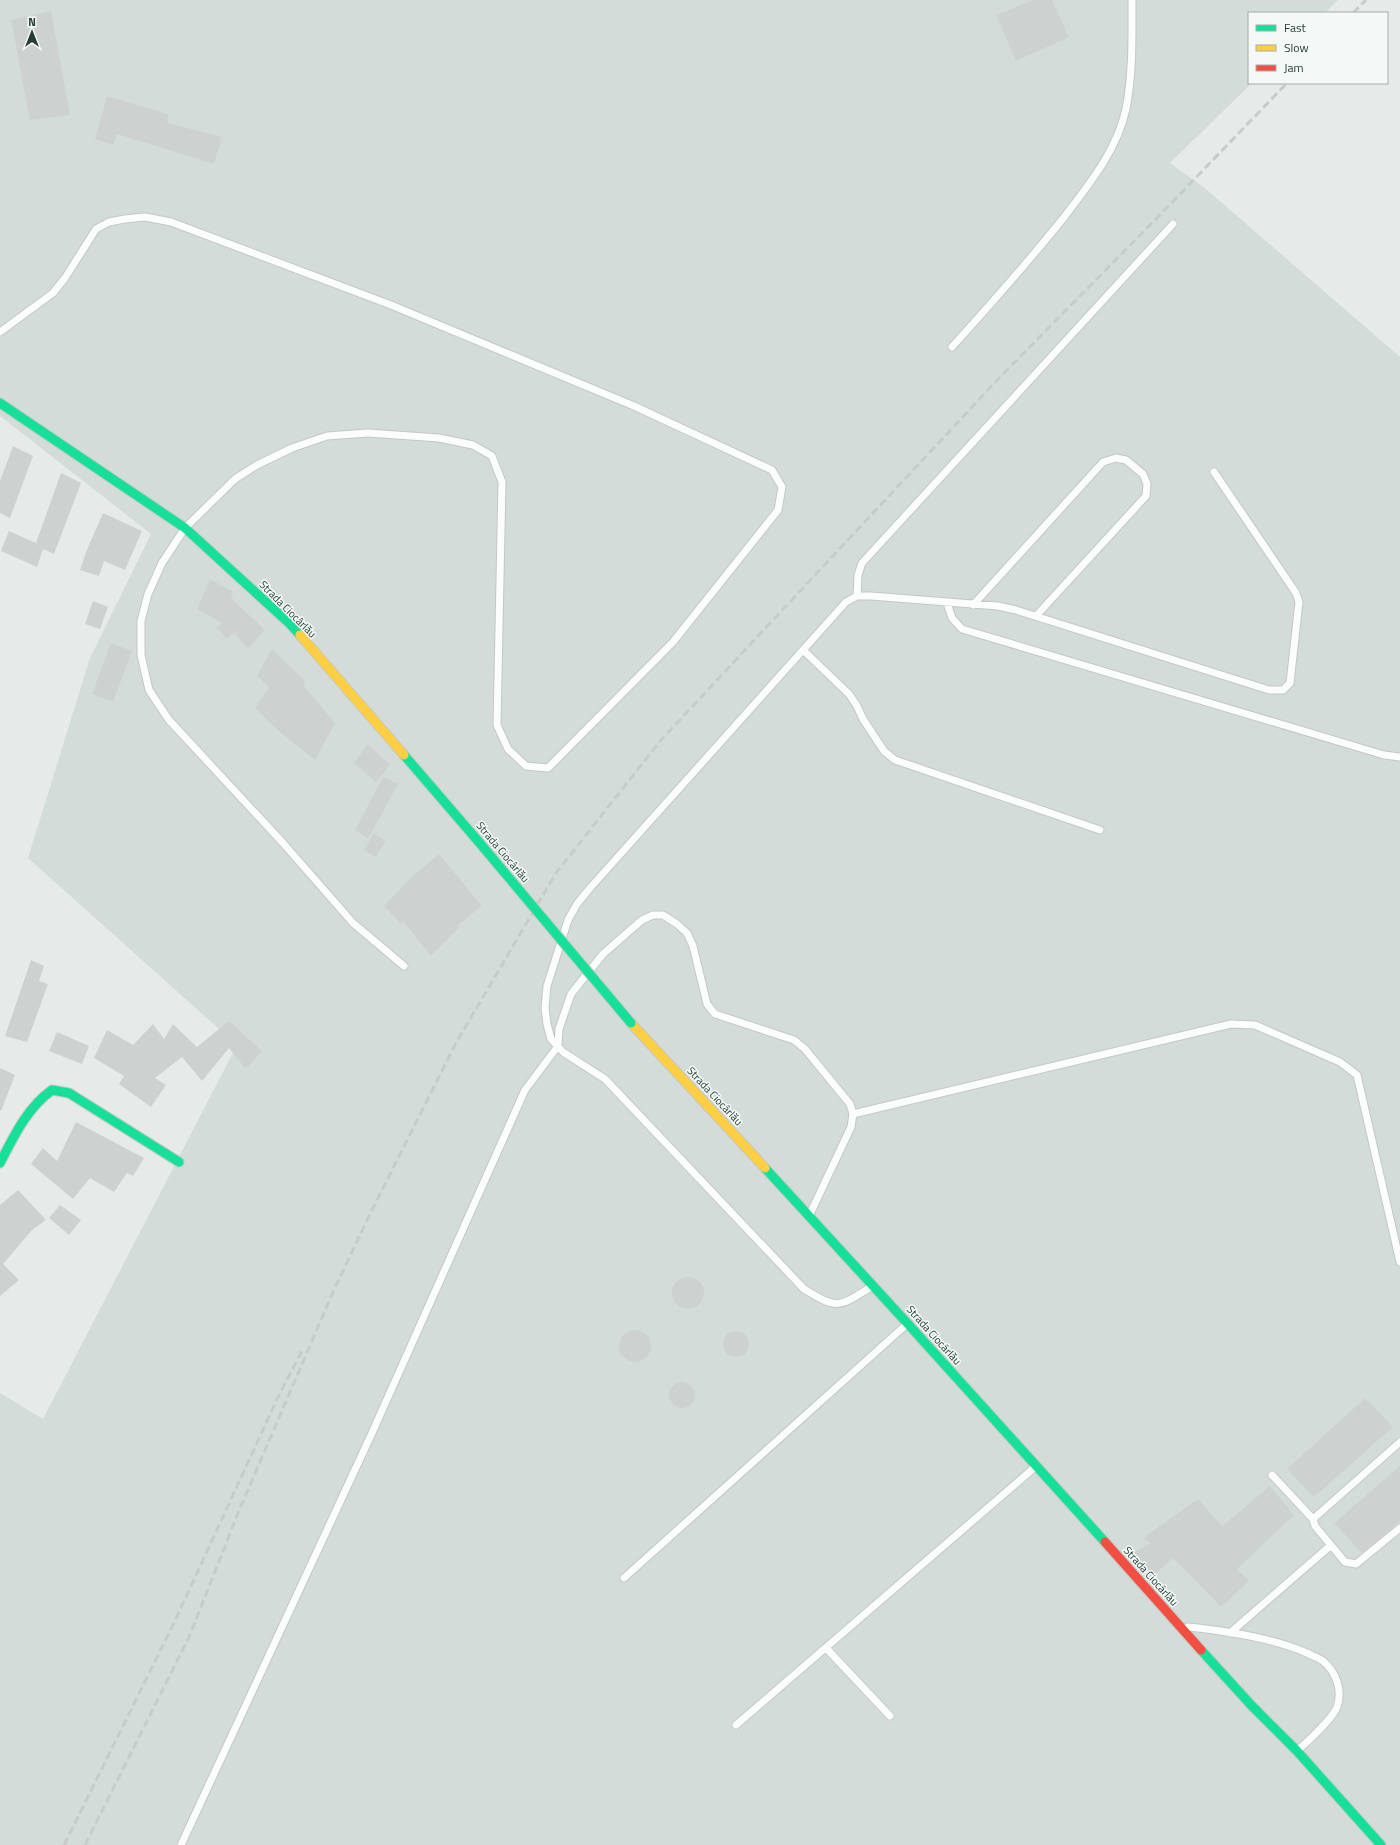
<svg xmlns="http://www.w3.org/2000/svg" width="1400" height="1845" viewBox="0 0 1400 1845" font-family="'Titillium Web',sans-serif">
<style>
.built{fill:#d4dcd9}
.building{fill:#cdd2d0}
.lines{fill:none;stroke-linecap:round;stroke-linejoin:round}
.lane-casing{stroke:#c3c8c6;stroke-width:9}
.fast-casing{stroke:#c1c8c6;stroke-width:11}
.slow-casing{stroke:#c1c8c6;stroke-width:11}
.jam-casing{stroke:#c1c8c6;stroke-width:11}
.lane{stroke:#fbfcfc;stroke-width:7}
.fast{stroke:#16e098;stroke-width:9}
.slow{stroke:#ffcf43;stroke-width:9}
.jam{stroke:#f24e42;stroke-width:9}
.rail{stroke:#c7ccca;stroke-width:3;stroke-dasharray:8 4;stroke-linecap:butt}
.fast-bridge-casing{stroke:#c1c8c6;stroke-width:11;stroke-linecap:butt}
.fast-bridge{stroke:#16e098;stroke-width:9}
.labels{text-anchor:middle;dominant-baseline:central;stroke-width:3;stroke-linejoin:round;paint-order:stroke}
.street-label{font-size:11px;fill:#243e37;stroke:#f4f9f7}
</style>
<rect width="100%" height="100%" fill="#e6ebe9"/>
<path class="built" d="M 0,0 L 1338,0 L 1325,13 L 1249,13 L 1249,83 L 1252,83 L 1170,163 L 1206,189 L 1400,357 L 1400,1845 L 0,1845 L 0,1393 L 43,1419 L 237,1045 L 28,858 L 90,658 L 151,534 L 0,416 Z"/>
<path class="building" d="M 1033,0 L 1052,0 L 1069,37 L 1016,61 L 996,15 Z
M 51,11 L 70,115 L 30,120 L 11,20 Z
M 107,96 L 168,114 L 168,123 L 222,137 L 214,164 L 117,134 L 113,145 L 95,139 Z
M 13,446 L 33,456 L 10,518 L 0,513 L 0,481 Z
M 61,473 L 81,483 L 54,554 L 43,549 L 37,567 L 1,551 L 9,531 L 36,543 Z
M 103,513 L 142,531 L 125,570 L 104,561 L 99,576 L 80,570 L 86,552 Z
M 210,579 L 233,592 L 231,598 L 265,630 L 248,648 L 234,633 L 226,639 L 217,627 L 222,623 L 197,609 Z
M 93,601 L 108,607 L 100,629 L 85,624 Z
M 111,643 L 132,651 L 113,702 L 92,694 Z
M 272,649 L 305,681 L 303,685 L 335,723 L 315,760 L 281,733 L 255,708 L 269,687 L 257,676 Z
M 368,744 L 390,765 L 376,782 L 354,763 Z
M 383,777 L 398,784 L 368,839 L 355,830 Z
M 374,833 L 386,841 L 375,857 L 364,850 Z
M 439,854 L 482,906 L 457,926 L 459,928 L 431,956 L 403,921 L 401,924 L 384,906 L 414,875 Z
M 31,960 L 44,966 L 39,981 L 48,984 L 27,1042 L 5,1036 Z
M 229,1021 L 262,1051 L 246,1069 L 229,1048 L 202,1081 L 182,1057 L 155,1078 L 166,1085 L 151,1107 L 119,1084 L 124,1076 L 94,1058 L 107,1030 L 133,1045 L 153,1024 L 164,1039 L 173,1024 L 197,1047 Z
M 57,1032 L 89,1046 L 82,1064 L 49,1051 Z
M 0,1068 L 15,1075 L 1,1111 L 0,1110 Z
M 76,1122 L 144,1158 L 133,1176 L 127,1173 L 114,1192 L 90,1178 L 73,1199 L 31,1164 L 43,1148 L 57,1161 Z
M 18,1190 L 46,1220 L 32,1230 L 3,1264 L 19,1280 L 0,1296 L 0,1205 Z
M 60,1205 L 81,1220 L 69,1235 L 49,1218 Z
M672 1293a16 16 0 1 1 32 0a16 16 0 1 1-32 0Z
M619 1346a16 16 0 1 1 32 0a16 16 0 1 1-32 0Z
M723 1344a13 13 0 1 1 26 0a13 13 0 1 1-26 0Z
M669 1395a13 13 0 1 1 26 0a13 13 0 1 1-26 0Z
M 1365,1398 L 1393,1427 L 1314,1497 L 1287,1469 Z
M 1400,1466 L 1400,1521 L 1362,1553 L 1334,1523 Z
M 1270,1486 L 1294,1515 L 1237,1569 L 1249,1581 L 1221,1607 L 1173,1558 L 1153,1576 L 1134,1552 L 1150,1543 L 1143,1538 L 1198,1499 L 1222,1526 Z"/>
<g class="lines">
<defs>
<path id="lane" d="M 0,332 L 53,293 L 65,278 L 96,229 L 109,222 L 125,219 L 145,217 L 171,222 L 391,305 L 634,406 L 772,470 L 782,487 L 778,510 L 673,642 L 548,768 L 526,766 L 508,749 L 497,725 L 502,482 L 492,456 L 473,445 L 439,438 L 368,433 L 327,436 L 292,448 L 257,465 L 235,479 L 185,528 L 162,563 L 148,594 L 141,621 L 141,655 L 149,690 L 169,720 L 283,843 L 353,923 L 404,966
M 952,347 C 991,304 1029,261 1065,216 C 1090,183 1117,150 1126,109 C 1133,73 1132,36 1132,0
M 857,596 L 858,575 L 862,563 L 1173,224
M 947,603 L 952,618 L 962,629 L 1384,755 L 1400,757
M 973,605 L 1103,462 L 1116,458 L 1126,460 L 1143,474 L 1147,484 L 1146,496 L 1036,616
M 803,650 L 849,694 L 857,706 L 863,719 L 884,751 L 895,760 L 1100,830
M 853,1114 L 1231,1024 L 1255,1025 L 1340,1062 L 1357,1075 L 1400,1262
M 871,1287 C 839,1307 838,1310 804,1289 L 605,1079 L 563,1052 L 551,1039 L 547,1024 L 545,1008 L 547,986 L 568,920 L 577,904 L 590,888 L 846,602 L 857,596 L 871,596 L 998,606 L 1016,610 L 1269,690 L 1283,690 L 1290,683 L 1299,602 L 1296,593 L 1214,472
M 1272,1475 L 1313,1519 L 1315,1526 L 1345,1562 L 1356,1564 L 1400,1528
M 1313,1519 L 1400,1442
M 624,1578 L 907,1324
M 1188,1627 C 1227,1631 1274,1638 1309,1654 C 1313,1656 1319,1658 1323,1661 C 1336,1672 1343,1690 1337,1707 C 1333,1718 1307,1742 1298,1750
M 1230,1633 L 1330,1546
M 826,1648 L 890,1716
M 736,1725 L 1034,1468
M 181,1845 L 372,1433 L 525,1090 L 558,1046 L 559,1029 L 571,994 L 603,954 L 642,920 L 653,915 L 663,915 L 677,924 L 687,933 L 693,946 L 707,1004 L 715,1014 L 794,1040 L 805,1049 L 850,1104 L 853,1114 L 851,1127 L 810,1214"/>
<path id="fast" d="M 0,403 L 185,528 L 290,624 L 300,635
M 404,755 L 478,841
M 0,1163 C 14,1136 27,1108 52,1090 L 69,1093 L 179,1162
M 765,1168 L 908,1324 L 1105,1542
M 1201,1650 L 1252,1706 L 1297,1751 L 1381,1845"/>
<path id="slow" d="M 300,635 L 404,755
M 631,1023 L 765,1168"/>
<path id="jam" d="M 1105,1542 L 1201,1650"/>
</defs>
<use href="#lane" class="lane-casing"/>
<use href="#fast" class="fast-casing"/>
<use href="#slow" class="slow-casing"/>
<use href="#jam" class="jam-casing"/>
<use href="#lane" class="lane"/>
<use href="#fast" class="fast"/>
<use href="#slow" class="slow"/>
<use href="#jam" class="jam"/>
<path class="rail" d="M 1353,13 L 1366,0
M 64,1845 L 173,1625 L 279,1395 L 302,1351
M 85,1845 L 190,1635 L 238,1513 L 333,1292 L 370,1214 L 456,1043 L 556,873 L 661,740 L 1002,375 L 1158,217 L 1287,83"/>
<defs>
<path id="fast-bridge" d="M 478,841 L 631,1023"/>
</defs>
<use href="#fast-bridge" class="fast-bridge-casing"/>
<use href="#fast-bridge" class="fast-bridge"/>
</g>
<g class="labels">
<g class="street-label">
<text transform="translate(288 609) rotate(45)">Strada Ciocârlău</text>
<text transform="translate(503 852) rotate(50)">Strada Ciocârlău</text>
<text transform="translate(715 1096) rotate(47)">Strada Ciocârlău</text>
<text transform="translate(934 1335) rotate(48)">Strada Ciocârlău</text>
<text transform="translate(1151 1576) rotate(48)">Strada Ciocârlău</text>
</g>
</g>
<rect x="1248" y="12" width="140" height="72" fill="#f4f9f7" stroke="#a1aeaa"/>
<rect x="1256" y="25" width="20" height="6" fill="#16e098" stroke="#a1aeaa"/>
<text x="1284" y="32" font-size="12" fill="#243e37">Fast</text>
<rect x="1256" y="45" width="20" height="6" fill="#ffcf43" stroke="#a1aeaa"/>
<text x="1284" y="52" font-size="12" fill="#243e37">Slow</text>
<rect x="1256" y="65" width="20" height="6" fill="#f24e42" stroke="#a1aeaa"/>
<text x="1284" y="72" font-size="12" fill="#243e37">Jam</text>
<g transform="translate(32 32)" stroke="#f4f9f7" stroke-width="3" paint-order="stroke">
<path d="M0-3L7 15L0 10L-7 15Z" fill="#243e37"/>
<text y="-6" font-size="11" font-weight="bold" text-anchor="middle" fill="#243e37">N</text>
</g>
</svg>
